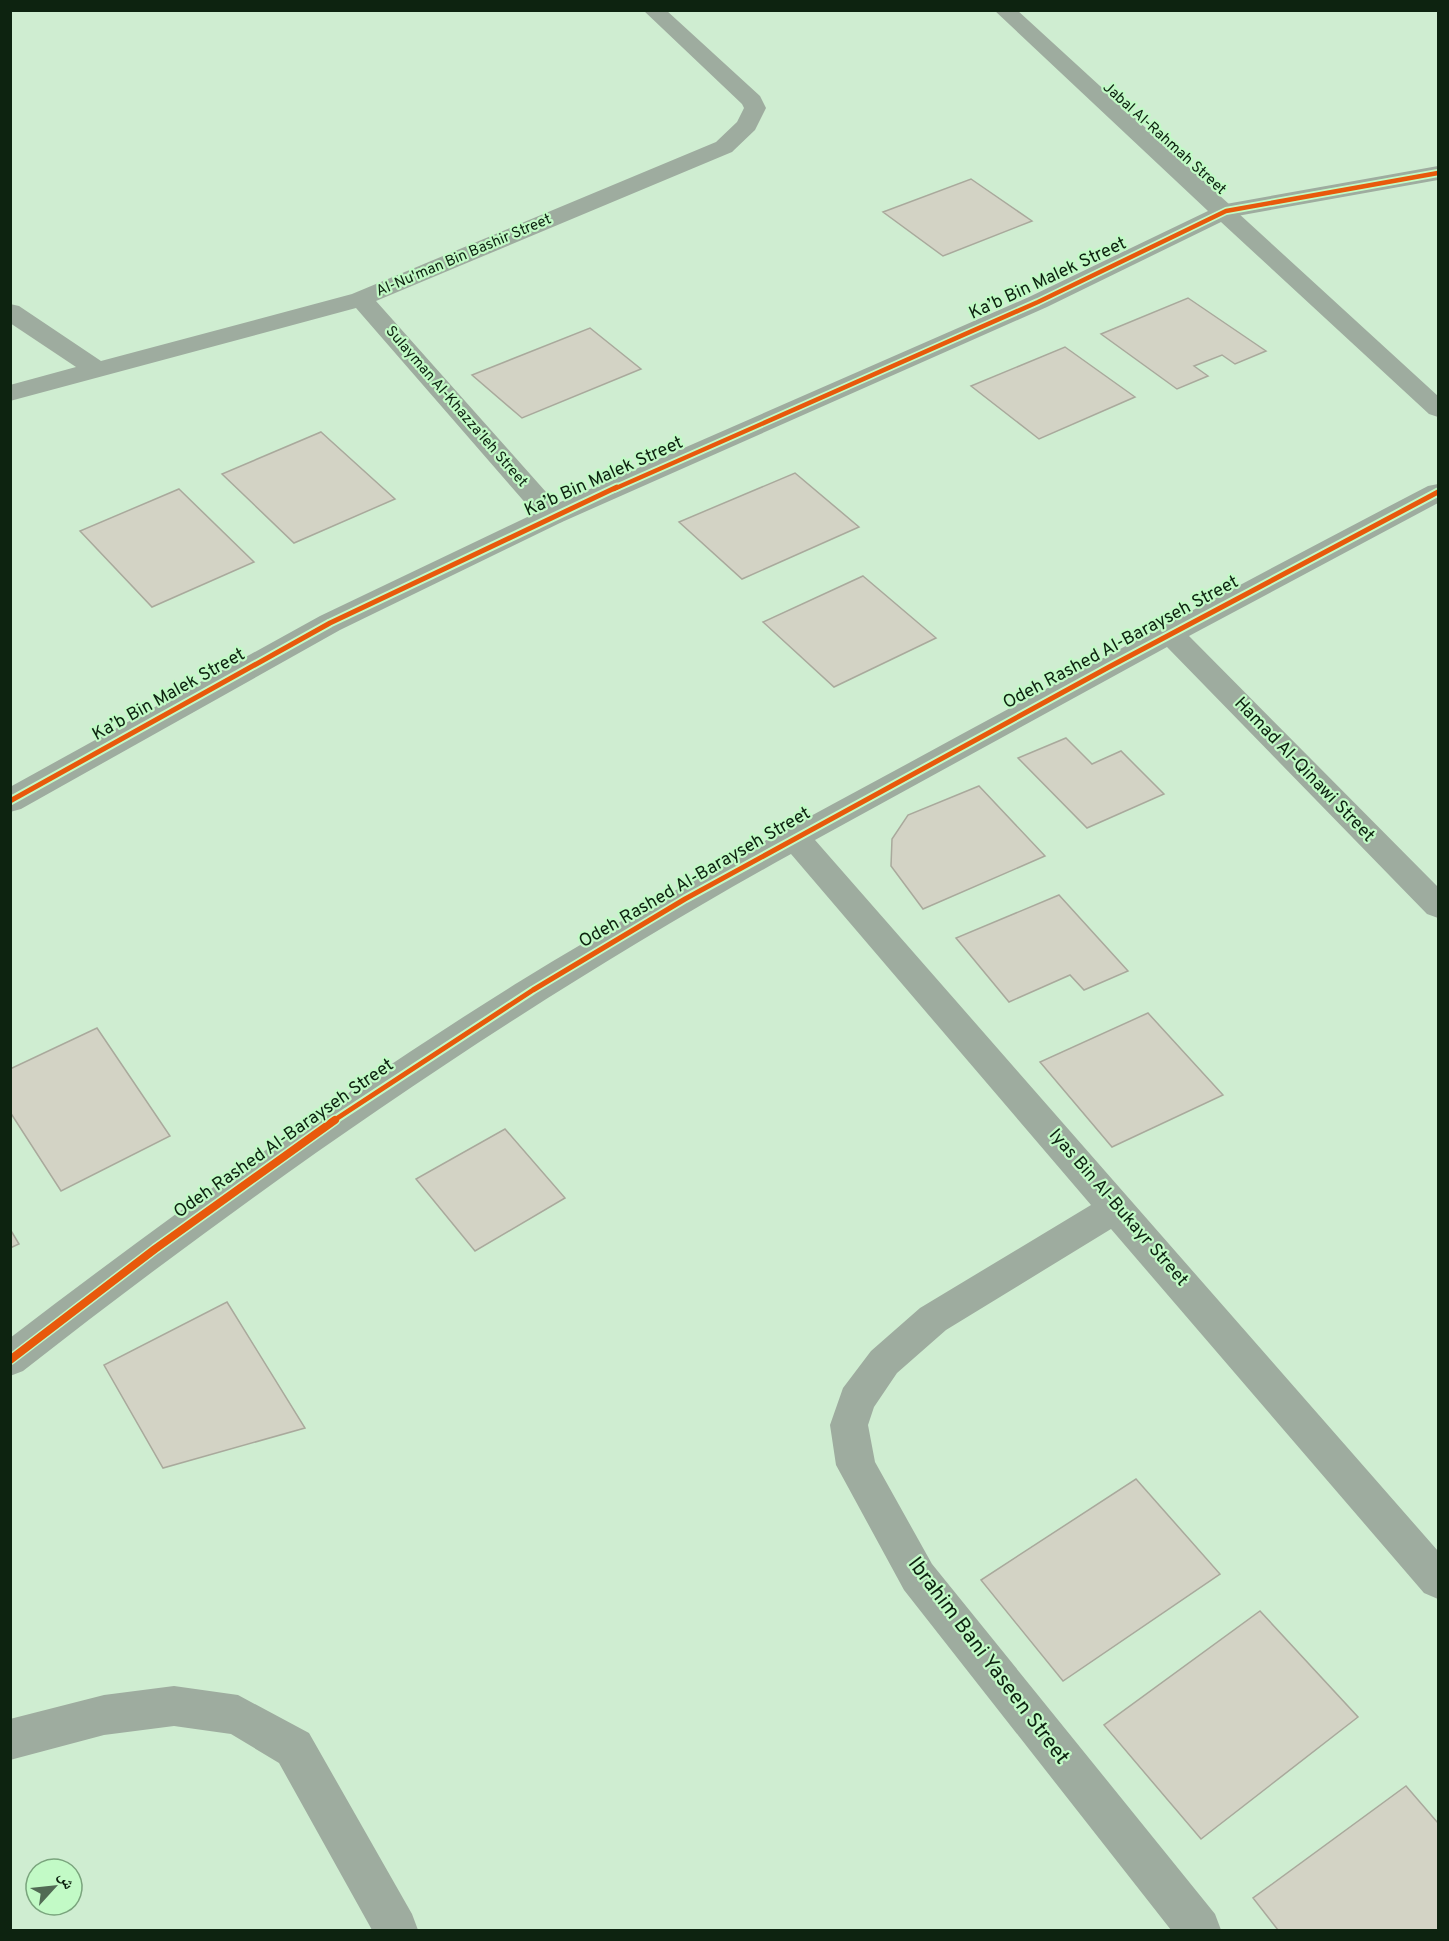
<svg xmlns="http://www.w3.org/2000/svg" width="1449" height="1941" viewBox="0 0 1449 1941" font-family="Overpass,'Noto Naskh Arabic',sans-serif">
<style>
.building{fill:#d3d3c5;stroke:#a9a99c;stroke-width:1.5}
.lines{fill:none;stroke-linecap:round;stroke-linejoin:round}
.minor{fill:#9eac9f;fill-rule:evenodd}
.tertiary{fill:#9eac9f;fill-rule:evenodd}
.cycleway-far2-casing{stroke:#c2fac6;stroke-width:8}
.cycleway-far1-casing{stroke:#c2fac6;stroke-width:9}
.cycleway-casing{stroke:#c2fac6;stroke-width:11}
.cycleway-far2{stroke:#e8590c;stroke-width:4.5}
.cycleway-far1{stroke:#e8590c;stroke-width:5}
.cycleway{stroke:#e8590c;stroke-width:8}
.labels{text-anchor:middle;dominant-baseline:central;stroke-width:4.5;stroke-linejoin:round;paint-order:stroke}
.far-street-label{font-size:15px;fill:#0d2310;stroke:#c2fac6}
.street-label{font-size:18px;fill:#0d2310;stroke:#c2fac6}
.near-street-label{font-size:21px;fill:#0d2310;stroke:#c2fac6}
</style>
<rect width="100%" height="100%" fill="#cfedd1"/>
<path class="building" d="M 971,179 L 1032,221 L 943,256 L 883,212 Z
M 1188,298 L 1266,351 L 1235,364 L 1222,355 L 1194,366 L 1208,376 L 1177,389 L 1101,334 Z
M 590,328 L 641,369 L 522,418 L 472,375 Z
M 1065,347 L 1135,397 L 1039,439 L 971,386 Z
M 321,432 L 395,499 L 294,543 L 222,474 Z
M 795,473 L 859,527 L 742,579 L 679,522 Z
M 179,489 L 254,562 L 152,607 L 80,531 Z
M 863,576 L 936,638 L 834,687 L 763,622 Z
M 1066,738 L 1092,764 L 1121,751 L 1164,794 L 1087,828 L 1018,758 Z
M 979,786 L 1045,856 L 923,909 L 891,866 L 892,839 L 908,815 Z
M 1059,895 L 1128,971 L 1084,990 L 1070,975 L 1009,1002 L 956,938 Z
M 1148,1013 L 1223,1095 L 1112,1147 L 1040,1062 Z
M 97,1028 L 170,1136 L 61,1191 L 10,1112 L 10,1069 Z
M 505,1129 L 565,1198 L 475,1251 L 416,1179 Z
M 10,1229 L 19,1244 L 10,1248 Z
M 227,1302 L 305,1428 L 163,1468 L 104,1365 Z
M 1136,1479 L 1220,1574 L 1063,1681 L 981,1580 Z
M 1260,1611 L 1358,1717 L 1201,1839 L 1104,1725 Z
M 1406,1786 L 1438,1823 L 1438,1930 L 1278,1930 L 1253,1898 Z"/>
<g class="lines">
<path class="minor" d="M 643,10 L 666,10 L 760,96 L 766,108 L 755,130 L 732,152 L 376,301 L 562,510 L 566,516 L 562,522 L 552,524 L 542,522 L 356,308 L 10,401 L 10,385 L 76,367 L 10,323 L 10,304 L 19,306 L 101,361 L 352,294 L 716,142 L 737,122 L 744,108 L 742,104 Z
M 1438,166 L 1438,180 L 1226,218 L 1218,216 L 1214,211 L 1218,206 L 1226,204 Z
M 1438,484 L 1438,503 L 1189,636 L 1438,887 L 1438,918 L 1427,914 L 1167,647 L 815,840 L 1438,1551 L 1438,1599 L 1424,1593 L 1111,1229 L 946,1330 L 897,1373 L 874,1407 L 868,1425 L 875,1462 L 932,1564 L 1215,1914 L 1221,1930 L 1171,1930 L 904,1590 L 836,1465 L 830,1425 L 843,1388 L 871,1351 L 920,1308 L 1091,1205 L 791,854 C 520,1004 267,1180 23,1371 L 10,1376 L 10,1338 C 176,1211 345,1090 522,980 C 648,903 777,834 907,764 C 1080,670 1253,577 1428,486 Z
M 174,1686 L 238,1695 L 309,1733 L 412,1914 L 418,1930 L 372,1930 L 279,1763 L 231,1734 L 174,1726 L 104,1735 L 10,1760 L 10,1719 L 104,1695 Z"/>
<path class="tertiary" d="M 994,10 L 1017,10 L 1230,205 L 1234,206 L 1237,212 L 1438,396 L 1438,417 L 1429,414 L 1221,222 L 1047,307 L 562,522 L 340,630 L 21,809 L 10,812 L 10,787 L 320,616 L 542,510 L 1029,297 L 1208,211 Z"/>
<defs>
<path id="cycleway-far2" d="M 614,489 L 1038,302 L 1226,211 L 1438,173"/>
<path id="cycleway-far1" d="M 10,801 L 330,623 L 617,487
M 333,1121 L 533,990 L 685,899 L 1109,667 L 1438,492"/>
<path id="cycleway" d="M 10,1360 L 155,1249 L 335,1120"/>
</defs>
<use href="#cycleway-far2" class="cycleway-far2-casing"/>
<use href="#cycleway-far1" class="cycleway-far1-casing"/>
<use href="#cycleway" class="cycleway-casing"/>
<use href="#cycleway-far2" class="cycleway-far2"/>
<use href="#cycleway-far1" class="cycleway-far1"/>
<use href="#cycleway" class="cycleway"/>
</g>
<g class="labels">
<g class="far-street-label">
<text transform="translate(1164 139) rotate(42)">Jabal Al-Rahmah Street</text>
<text transform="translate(464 256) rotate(-23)">Al-Nu'man Bin Bashir Street</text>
<text transform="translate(456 407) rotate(49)">Sulayman Al-Khazza’leh Street</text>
</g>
<g class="street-label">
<text transform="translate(1048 279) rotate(-25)">Ka’b Bin Malek Street</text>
<text transform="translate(604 477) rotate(-24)">Ka’b Bin Malek Street</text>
<text transform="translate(1121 643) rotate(-28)">Odeh Rashed Al-Barayseh Street</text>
<text transform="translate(169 695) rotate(-29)">Ka’b Bin Malek Street</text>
<text transform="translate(1304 770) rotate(46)">Hamad Al-Qinawi Street</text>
<text transform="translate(695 878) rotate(-30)">Odeh Rashed Al-Barayseh Street</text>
<text transform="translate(284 1139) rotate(-35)">Odeh Rashed Al-Barayseh Street</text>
<text transform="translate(1118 1208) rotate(49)">Iyas Bin Al-Bukayr Street</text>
</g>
<g class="near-street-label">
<text transform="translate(988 1661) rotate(53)">Ibrahim Bani Yaseen Street</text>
</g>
</g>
<rect width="1449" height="1941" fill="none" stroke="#0d2310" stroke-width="24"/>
<g transform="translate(54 1887) rotate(63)"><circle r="28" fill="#c2fac6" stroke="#7aa47d" stroke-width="1.5"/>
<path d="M0-4.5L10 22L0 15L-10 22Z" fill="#516a54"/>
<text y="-9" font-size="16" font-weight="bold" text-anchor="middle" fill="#0d2310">ش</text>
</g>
</svg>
